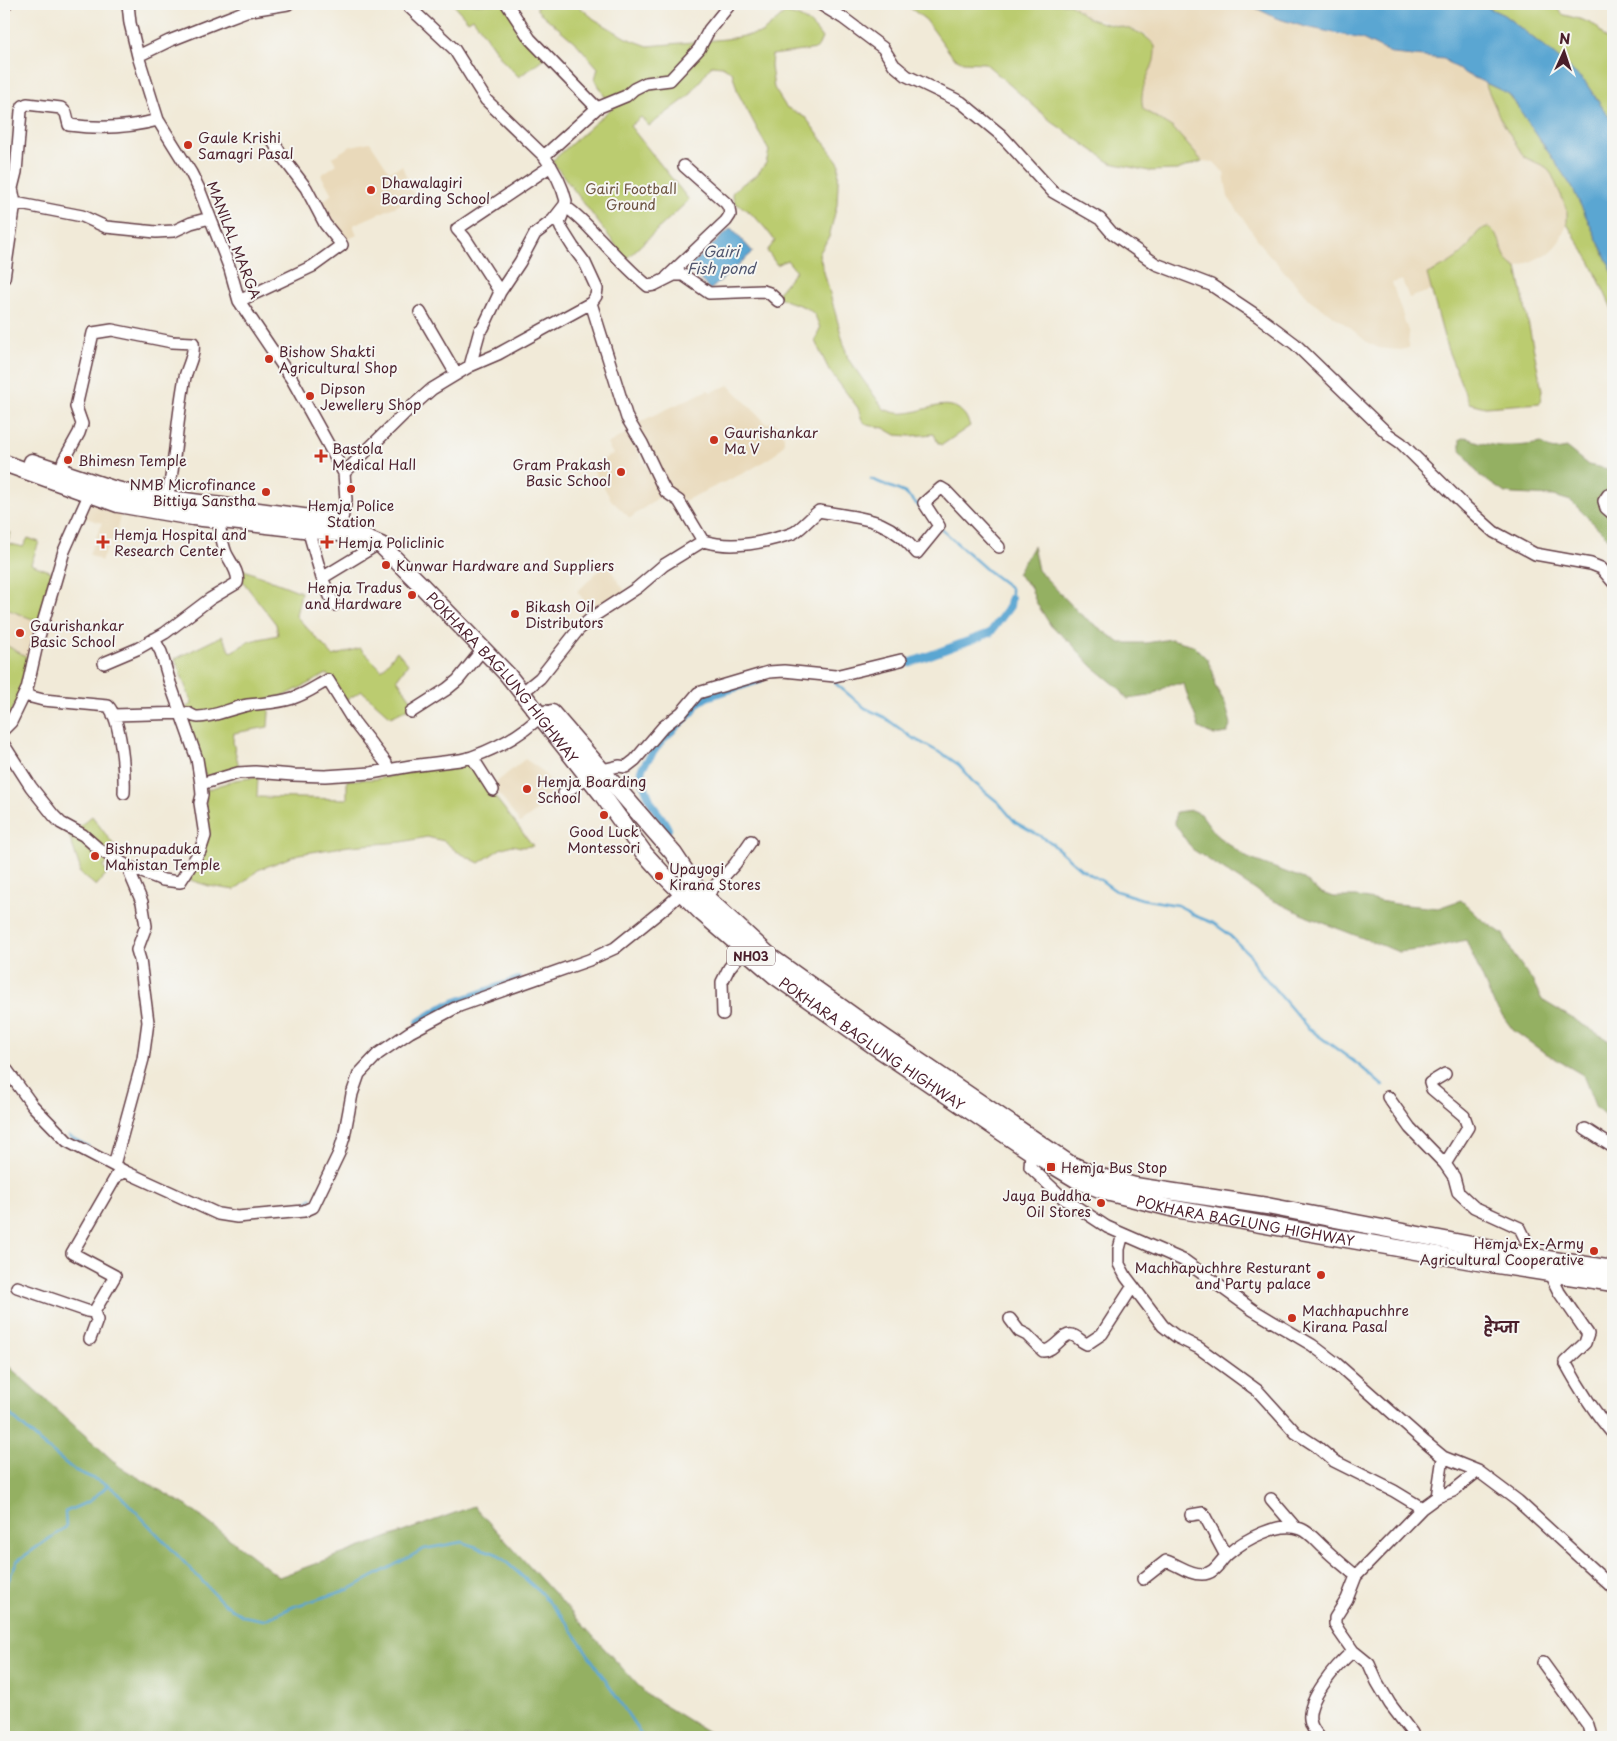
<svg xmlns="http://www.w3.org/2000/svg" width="1617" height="1741" viewBox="0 0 1617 1741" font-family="'Playpen Sans','Playpen Sans Deva',sans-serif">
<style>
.built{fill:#e9d9ba}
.green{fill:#bbcc6f;stroke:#82764d}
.forest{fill:#94b062;stroke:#6f6846}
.water{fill:#5aa6d2;stroke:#52627e}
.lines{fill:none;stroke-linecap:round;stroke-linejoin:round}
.stream{stroke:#5aa6d2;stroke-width:2.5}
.canal{stroke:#5aa6d2;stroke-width:8}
.minor-casing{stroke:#633d45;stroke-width:14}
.highway-casing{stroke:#633d45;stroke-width:19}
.minor{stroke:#fff;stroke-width:11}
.highway{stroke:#fff;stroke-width:16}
.poi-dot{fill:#c8321e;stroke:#f6f6f2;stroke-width:2}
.labels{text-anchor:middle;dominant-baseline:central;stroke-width:4;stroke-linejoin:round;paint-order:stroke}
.shield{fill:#f6f6f2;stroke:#7e6067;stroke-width:1}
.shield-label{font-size:12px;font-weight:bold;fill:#4a1f2b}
.poi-label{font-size:14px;fill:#4a1f2b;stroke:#f6f6f2;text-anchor:start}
.park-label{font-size:14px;fill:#6c533f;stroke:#f6f6f2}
.street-label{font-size:14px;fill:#4a1f2b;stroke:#f6f6f2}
.water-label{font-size:15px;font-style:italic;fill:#50556e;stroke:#f6f6f2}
.neighbourhood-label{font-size:15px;font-weight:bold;fill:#4a1f2b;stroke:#f6f6f2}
</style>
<rect width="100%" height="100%" fill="#f6f6f2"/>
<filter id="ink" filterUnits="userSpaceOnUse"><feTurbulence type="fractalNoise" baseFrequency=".02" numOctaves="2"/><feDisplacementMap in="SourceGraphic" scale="10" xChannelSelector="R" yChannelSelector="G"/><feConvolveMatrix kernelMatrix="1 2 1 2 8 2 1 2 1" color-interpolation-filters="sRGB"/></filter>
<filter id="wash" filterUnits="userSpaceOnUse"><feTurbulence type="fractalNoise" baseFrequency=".0096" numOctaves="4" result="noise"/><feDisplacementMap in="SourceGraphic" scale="20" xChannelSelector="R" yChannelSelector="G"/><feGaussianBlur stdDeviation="1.12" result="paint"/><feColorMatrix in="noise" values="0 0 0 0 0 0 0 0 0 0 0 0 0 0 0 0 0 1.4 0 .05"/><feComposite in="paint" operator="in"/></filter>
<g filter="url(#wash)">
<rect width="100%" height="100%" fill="#f1ead8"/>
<path class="built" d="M 1070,4 L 1241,4 L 1252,6 L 1276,18 L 1341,36 L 1362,39 L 1393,54 L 1444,59 L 1462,72 L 1485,83 L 1500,118 L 1524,157 L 1546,167 L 1552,175 L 1567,209 L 1567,224 L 1560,240 L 1551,252 L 1517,268 L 1510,264 L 1505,257 L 1501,243 L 1482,228 L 1477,233 L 1465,251 L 1450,263 L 1427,274 L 1432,290 L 1409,298 L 1402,280 L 1392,283 L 1409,334 L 1408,348 L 1401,350 L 1387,349 L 1379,348 L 1368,343 L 1348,326 L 1310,300 L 1265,250 L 1228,197 L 1224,173 L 1214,162 L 1202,161 L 1173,128 L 1143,109 L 1141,101 L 1142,92 L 1148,74 L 1153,65 L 1155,46 L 1150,39 L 1146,35 L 1136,30 L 1088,17 Z
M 370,142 L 389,171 L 402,166 L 415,198 L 353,225 L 357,235 L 343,242 L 316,206 L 332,194 L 321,175 L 337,164 L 332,157 L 351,146 Z
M 729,385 L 766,423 L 774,422 L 784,436 L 784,444 L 774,455 L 750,470 L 684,501 L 662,482 L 637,423 L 708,390 L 711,392 Z
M 627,433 L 662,495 L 630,518 L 612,501 L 591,466 L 613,454 L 607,444 Z
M 90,500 L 121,510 L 117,530 L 101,561 L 89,554 L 102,523 L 82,517 Z
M 608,566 L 626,593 L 596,613 L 577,592 L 602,567 Z
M 4,608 L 40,622 L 29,658 L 4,644 Z
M 525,759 L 540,769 L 561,793 L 520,823 L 493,785 Z"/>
<path class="green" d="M 453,4 L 503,4 L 544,58 L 519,77 L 504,62 L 473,18 L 468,21 Z
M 537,4 L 576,4 L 594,19 L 626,38 L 648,46 L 726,39 L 762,33 L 785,13 C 805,17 811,23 822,38 L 817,49 L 772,55 L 771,66 L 774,88 L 786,107 L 806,118 L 839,163 L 837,205 L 829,237 L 819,254 L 848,359 L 884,409 C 891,412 898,414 906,413 C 923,412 948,397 962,412 C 966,415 968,421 970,426 L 942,445 L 938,443 L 934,434 L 910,436 L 896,435 L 884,428 L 867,425 L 862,420 L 858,408 L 829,370 L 815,341 L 820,328 C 818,323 816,316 813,313 C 803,302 785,305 777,294 L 796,271 L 787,260 L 777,265 L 767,251 L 775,241 C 764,226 752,211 735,203 L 732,193 L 739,186 L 756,176 L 766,163 L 769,151 L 738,93 L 732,72 L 722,66 L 712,65 L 689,96 L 649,126 L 641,117 L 630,126 L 689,200 L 626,259 L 552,161 L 614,106 L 606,99 L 595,79 L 598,68 L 577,44 L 537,10 Z
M 905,4 L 1070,4 C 1076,8 1082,14 1089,18 C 1113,29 1137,23 1155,46 C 1155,52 1155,60 1152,66 C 1146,80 1139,92 1143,109 L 1173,128 L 1202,161 L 1177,170 L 1149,171 L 1111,163 L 1052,122 L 985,63 L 963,62 L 953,57 L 926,20 Z
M 1480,4 L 1552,4 L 1564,15 L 1583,20 L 1596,26 L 1613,48 L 1613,123 L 1585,82 L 1556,56 L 1504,15 Z
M 1485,83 L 1509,94 L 1572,187 L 1613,273 L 1613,311 L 1591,263 L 1567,224 L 1567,209 L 1552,175 L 1546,167 L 1524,157 L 1500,118 Z
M 1488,227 C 1506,238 1497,258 1517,268 L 1542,390 L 1540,403 L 1485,407 L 1469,403 L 1447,348 L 1427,274 C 1440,268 1454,262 1464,251 C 1473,243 1475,229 1488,227 Z
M 4,531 L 11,533 L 7,543 L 23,547 L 28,538 L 39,542 L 31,564 L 54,573 L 40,622 L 4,608 Z
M 234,566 L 301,592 L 296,616 L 333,656 L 360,648 L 382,670 L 397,651 L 408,664 L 397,679 L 415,705 L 391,717 L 362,691 L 346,700 L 327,674 L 286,695 L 270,699 L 268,727 L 234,733 L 233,742 L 239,767 L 206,777 L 179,711 L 192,704 L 175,659 L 222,636 L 231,652 L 250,641 L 278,635 L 276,624 L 244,583 Z
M 4,644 L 29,658 L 22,691 L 6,721 L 4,723 Z
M 468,762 L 533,846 L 521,847 L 512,845 L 500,849 L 479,863 L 456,851 L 444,841 L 427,837 L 402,842 L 349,846 L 299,854 L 258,870 L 235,890 L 209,886 L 190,880 L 205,850 L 206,790 L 235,780 L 258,777 L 257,797 L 347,799 L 347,780 L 377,779 L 445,765 Z
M 92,816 L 119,852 L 103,867 L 108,872 L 96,886 L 79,872 L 80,868 L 69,835 Z"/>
<path class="forest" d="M 1466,437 C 1491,449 1515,447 1542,443 C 1550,452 1556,450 1567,448 L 1588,465 L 1613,470 L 1613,543 L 1571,501 L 1554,496 L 1513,494 L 1505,493 L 1480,476 L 1460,448 L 1460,439 Z
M 1033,546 L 1038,570 L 1080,614 L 1120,643 L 1146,643 L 1171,639 L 1193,645 L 1207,659 L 1213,672 L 1215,686 L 1225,703 L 1231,724 L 1227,733 L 1214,735 L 1199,728 C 1195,713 1188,700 1184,684 L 1171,684 L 1150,696 L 1127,699 L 1119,688 L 1092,666 L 1071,643 L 1051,626 L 1036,602 L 1030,586 L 1017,574 Z
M 1192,810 L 1201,814 L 1217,836 L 1248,858 L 1304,879 L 1319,892 L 1333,897 L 1357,897 L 1396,904 L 1438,908 L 1461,900 L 1481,919 L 1503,934 L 1513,954 L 1532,980 L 1542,1000 L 1613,1043 L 1613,1123 L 1596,1108 L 1583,1075 L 1542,1051 L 1513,1030 L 1494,1004 L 1466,940 L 1427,949 L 1399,952 L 1308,917 L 1266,897 L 1192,849 L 1175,824 L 1176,812 Z
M 4,1362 L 120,1467 L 187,1506 L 279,1577 L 474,1506 L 646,1694 L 716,1737 L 4,1737 Z"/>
<path class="water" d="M 1241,4 L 1480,4 L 1504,15 L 1556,56 L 1585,82 L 1613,123 L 1613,273 L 1572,187 L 1509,94 L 1462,72 L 1444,59 L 1393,54 L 1362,39 L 1302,26 L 1276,18 L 1252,6 Z
M 731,228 L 753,252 L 710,290 L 689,267 Z"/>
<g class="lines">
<path class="stream" d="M 871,479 L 905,493 L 921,508
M 940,528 L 987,570 L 1011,588 L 1011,598
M 835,680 L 836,684 L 865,708 L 884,717 L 911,737 L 946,756 L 959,765 L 972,781 L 999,803 L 1015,822 L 1049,841 L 1081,869 L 1102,881 L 1116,891 L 1142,899 L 1177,905 L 1189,911 L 1193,915 L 1213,923 L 1226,932 L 1252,957 L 1256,967 L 1308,1028 L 1360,1066 L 1383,1086
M 362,1063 L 372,1053
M 69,1136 L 88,1146
M 336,1145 L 341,1121
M 122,1164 L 137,1171
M 303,1206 L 312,1198
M 4,1409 L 41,1443 L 74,1470 L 108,1485 L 119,1494 L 223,1603 L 243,1616 L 264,1620 L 295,1606 L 350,1589 L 424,1549 L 462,1542 L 497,1554 L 540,1592 L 568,1624 L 643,1737
M 4,1590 L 17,1561 L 66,1527 L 65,1512 L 90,1501 L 108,1485"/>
<path class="canal" d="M 896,666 L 914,661 L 990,633 L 1010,606 L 1011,598
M 668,829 C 665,821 660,816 655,809 C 649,799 640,779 642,768 L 662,740 L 693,711 L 696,704 L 707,697 L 759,680
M 419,1022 L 445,1006 L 518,980"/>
</g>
</g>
<g filter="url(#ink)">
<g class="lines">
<defs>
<path id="minor" d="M 4,4 L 6,4
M 128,4 L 130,23 L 138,56 L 158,120 L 191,173 L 199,189 L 230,269 L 239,301 L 293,381 L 344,473 L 346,500 L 339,533
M 507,4 L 530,39 L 597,108
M 820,4 L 843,18 L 883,48 L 894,65 L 907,76 L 961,102 L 1001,135 L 1053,192 L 1100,219 L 1112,233 L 1156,264 L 1211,285 L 1259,317 L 1295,344 L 1388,434 L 1401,443 L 1466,507 L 1494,532 L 1535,554 L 1591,564 L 1601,568 L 1613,582
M 138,56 L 169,41 L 225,19 L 246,11 L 288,4
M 544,156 L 597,108 L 626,96 L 634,89 L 646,83 L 670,80 L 699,49 L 709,30 L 730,4
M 15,203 L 82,216 L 106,227 L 156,232 L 174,231 L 191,223 L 206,219 L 211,220
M 667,277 L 726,221 L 730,215 L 729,208 L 726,203 L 684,166
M 4,278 L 15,203 L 12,188 L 16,172 L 21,111 L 23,106 L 27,104 L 61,108 L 66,113 L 69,125 C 99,129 128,128 158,120
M 500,292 L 465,238 L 457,229 L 551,166
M 239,301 L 313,266 L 342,245 L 325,224 L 306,188 L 284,159 L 274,143
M 591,303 L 627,418 L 642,443 L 662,485 L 666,492 L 679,501 L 703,541 C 727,548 752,545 777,538 C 783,536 790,535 795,532 C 804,526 811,517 819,511 C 863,519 887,516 917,553 L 939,526 L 924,503 L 941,488 L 946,491 L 999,547
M 420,312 L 456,374
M 470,366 L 480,330 L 483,328 L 500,292 L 520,262 L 535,234 L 553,220 L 564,206 C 578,214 589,228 601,240 C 616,256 631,272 648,286 L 654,285 L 674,275 L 683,275 L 709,293 L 763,291 L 769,293 L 778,301
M 60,472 L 64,460 L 79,433 L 82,424 L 76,407 L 93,333 L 112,330 L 172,342 L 193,343 C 195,355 188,365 185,377 C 177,417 176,459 167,499
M 344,473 L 409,409 L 432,389 L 470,366 L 498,354 L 591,303 L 596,296 L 597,289 L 585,263 L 573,247 L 561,228 L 559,222 C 564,214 563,208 566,201 C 562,184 554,170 544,156 L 486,100 L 454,49 L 406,4
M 1613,494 L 1608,495 L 1604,501 L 1606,508 L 1613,514
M 315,525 L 310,536 L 322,578 L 334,605
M 322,578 L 378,544
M 154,639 L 161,652 L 170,683 L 197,759 L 201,784
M 104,663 L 137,649 L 165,633 L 210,599 L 237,583 C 240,573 230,562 226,553 C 222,544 221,531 218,521
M 529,687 L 540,678 L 578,630 L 594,616 L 637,588 L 664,565 L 703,541
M 24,695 L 43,700 L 108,706 C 121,719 125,773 124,793
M 411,712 L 447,689 L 458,680 L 483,649
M 113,715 L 188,713 C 191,715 195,717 198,717 C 215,717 231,708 248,705 C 263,703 278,703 293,698 C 306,694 317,686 328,680 L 354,722 L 386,763 L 388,770
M 4,729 L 11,722 L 27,689 L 38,640 L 64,551 L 89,495
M 4,745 L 31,787 L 54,816 L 61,823 L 83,835 L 100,850 L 129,867 L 131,876 L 142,902 L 146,926 L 137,950 L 140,960 L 148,1022 L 143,1059 L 114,1165
M 472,757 C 500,747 525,733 546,711
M 602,770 L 619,766 L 626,767 L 635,760 L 663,727 L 682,712 L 698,693 L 769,672 L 784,671 L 835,676 L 901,660
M 564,793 L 588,777
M 129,867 L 163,880 L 180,882 L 200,851 L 205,836 L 200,803 L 202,795 L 201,784 L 238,773 L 255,772 L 293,775 L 325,776 L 371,773 L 411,766 L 460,760 L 472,757 L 493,790
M 705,897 L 735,864 L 751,841
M 723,1014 L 722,982 L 729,968 L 749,944
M 4,1066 L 33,1106 L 67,1141 L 126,1172 L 218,1214 L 237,1217 L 304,1211 L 313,1207 L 339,1153 L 344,1137 L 352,1094 L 359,1074 L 378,1054 L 410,1032 L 459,1006 L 589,960 L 615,948 L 667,906 L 686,889
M 1445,1074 L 1430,1083 L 1432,1089 L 1464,1116 L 1468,1127 L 1445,1164 L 1454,1177 L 1458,1192 L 1474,1207 L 1520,1228 L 1534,1257
M 1388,1097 L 1410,1128 L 1445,1164
M 1585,1129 L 1613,1147
M 1034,1148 L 1031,1152 L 1030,1167 L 1063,1198 L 1107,1227 L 1185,1261 L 1253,1310 L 1312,1345 L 1337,1364 L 1425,1442 L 1443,1457 L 1478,1471 L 1518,1501 L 1613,1588
M 1123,1234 L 1119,1249 L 1119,1264 L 1126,1277 L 1163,1326 L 1177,1337 L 1199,1348 L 1258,1391 L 1296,1433 L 1316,1446 L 1334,1461 L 1394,1491 L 1422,1508
M 1550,1274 L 1559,1292 L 1588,1334 L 1585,1343 L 1565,1362 C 1579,1388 1594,1412 1613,1434
M 17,1287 L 87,1311 L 94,1312
M 1010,1319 L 1019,1331 L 1027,1335 L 1043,1351 C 1055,1351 1062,1333 1072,1335 C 1077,1336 1081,1342 1087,1344 L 1102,1334 L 1133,1286
M 90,1339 L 97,1320 L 94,1312 L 115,1276 L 72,1253 L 117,1175 L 126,1172
M 1437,1497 L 1453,1491 L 1478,1471
M 1271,1499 L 1295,1527
M 1191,1515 L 1203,1513 L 1226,1556
M 1143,1579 L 1166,1561 C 1179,1565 1188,1574 1202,1574 C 1215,1574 1219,1562 1228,1554 C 1244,1540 1280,1520 1301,1529 C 1311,1533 1317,1542 1324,1548 C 1334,1558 1346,1567 1356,1576
M 1353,1651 L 1369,1664 L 1377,1682 L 1390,1704 L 1412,1733
M 1543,1663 L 1588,1725 L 1591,1737
M 1319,1737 C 1316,1733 1312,1728 1311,1724 C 1303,1702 1338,1664 1353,1651 L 1339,1631 L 1335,1624 L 1335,1618 L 1347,1599 L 1356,1576 L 1422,1508 L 1437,1497 L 1443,1457"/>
<g id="highway">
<path d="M 32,462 L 113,489 L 133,494 L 333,521"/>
<path id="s1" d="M 4,463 L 118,504 L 193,517 L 339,533 L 367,539 L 381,545 L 420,584 L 507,674 L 601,793 L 644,853 L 663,874 L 702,913 L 775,976 L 873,1045 L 1031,1152 L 1079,1181 L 1110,1193 L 1175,1209 L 1478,1262 L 1613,1283"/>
<path d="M 552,713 L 674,854 L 698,890 L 772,958 L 866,1025 L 1070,1164 L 1098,1176 L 1135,1186 L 1267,1206 L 1534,1257 L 1613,1269"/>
</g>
</defs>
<use href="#minor" class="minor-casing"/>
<use href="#highway" class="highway-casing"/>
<use href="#minor" class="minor"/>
<use href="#highway" class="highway"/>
</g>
</g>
<g class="poi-dot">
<circle cx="188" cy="145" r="5"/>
<circle cx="371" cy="190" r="5"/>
<circle cx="269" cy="359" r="5"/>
<circle cx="310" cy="396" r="5"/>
<circle cx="714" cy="440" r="5"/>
<path d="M318.5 448.5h5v5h5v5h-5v5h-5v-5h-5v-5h5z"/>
<circle cx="68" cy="460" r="5"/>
<circle cx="621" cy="472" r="5"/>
<circle cx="351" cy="489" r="5"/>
<circle cx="266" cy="492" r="5"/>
<path d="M100.5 534.5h5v5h5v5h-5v5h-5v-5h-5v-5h5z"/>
<path d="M324.5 534.5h5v5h5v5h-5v5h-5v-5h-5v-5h5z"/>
<circle cx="386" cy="565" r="5"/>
<circle cx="412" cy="595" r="5"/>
<circle cx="515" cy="614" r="5"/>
<circle cx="20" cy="633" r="5"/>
<circle cx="527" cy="789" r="5"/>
<circle cx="604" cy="815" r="5"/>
<circle cx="95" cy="856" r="5"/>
<circle cx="659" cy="876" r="5"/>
<rect x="1046" y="1162" width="10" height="10" rx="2.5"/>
<circle cx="1101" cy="1203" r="5"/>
<circle cx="1594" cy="1251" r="5"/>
<circle cx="1321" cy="1275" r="5"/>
<circle cx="1292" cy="1318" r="5"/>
</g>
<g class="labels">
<rect class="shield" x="727" y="946.5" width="48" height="19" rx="4"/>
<g class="shield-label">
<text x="751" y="956">NH03</text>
</g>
<g class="poi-label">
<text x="198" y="137">Gaule Krishi<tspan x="198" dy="16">Samagri Pasal</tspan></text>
<text x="381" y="182">Dhawalagiri<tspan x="381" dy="16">Boarding School</tspan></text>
<text x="279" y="351">Bishow Shakti<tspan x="279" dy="16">Agricultural Shop</tspan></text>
<text x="320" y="388">Dipson<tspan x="320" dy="16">Jewellery Shop</tspan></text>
<text x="724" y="432">Gaurishankar<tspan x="724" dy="16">Ma V</tspan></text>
<text x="332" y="448">Bastola<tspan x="332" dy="16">Medical Hall</tspan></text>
<text x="78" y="460">Bhimesn Temple</text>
<text x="611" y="464" text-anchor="end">Gram Prakash<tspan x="611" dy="16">Basic School</tspan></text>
<text x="256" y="484" text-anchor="end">NMB Microfinance<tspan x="256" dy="16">Bittiya Sanstha</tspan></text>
<text x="351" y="505" text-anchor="middle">Hemja Police<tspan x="351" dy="16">Station</tspan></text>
<text x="114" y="534">Hemja Hospital and<tspan x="114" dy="16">Research Center</tspan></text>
<text x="338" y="542">Hemja Policlinic</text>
<text x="396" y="565">Kunwar Hardware and Suppliers</text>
<text x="402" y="587" text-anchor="end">Hemja Tradus<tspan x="402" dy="16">and Hardware</tspan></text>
<text x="525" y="606">Bikash Oil<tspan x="525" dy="16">Distributors</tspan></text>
<text x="30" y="625">Gaurishankar<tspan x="30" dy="16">Basic School</tspan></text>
<text x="537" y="781">Hemja Boarding<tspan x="537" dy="16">School</tspan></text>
<text x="604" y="831" text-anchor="middle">Good Luck<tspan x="604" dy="16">Montessori</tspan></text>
<text x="105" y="848">Bishnupaduka<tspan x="105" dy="16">Mahistan Temple</tspan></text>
<text x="669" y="868">Upayogi<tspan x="669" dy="16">Kirana Stores</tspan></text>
<text x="1061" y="1167">Hemja Bus Stop</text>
<text x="1091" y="1195" text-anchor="end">Jaya Buddha<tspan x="1091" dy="16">Oil Stores</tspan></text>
<text x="1584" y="1243" text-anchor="end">Hemja Ex-Army<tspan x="1584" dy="16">Agricultural Cooperative</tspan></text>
<text x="1311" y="1267" text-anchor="end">Machhapuchhre Resturant<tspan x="1311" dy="16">and Party palace</tspan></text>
<text x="1302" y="1310">Machhapuchhre<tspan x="1302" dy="16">Kirana Pasal</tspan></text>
</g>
<g class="park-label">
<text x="631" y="188">Gairi Football<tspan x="631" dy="16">Ground</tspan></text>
</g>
<g class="street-label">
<text transform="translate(234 240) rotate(69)">MANILAL MARGA</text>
<text stroke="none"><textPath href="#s1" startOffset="568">POKHARA BAGLUNG HIGHWAY</textPath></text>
<text stroke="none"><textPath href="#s1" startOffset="1092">POKHARA BAGLUNG HIGHWAY</textPath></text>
<text stroke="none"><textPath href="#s1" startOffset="1512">POKHARA BAGLUNG HIGHWAY</textPath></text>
</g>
<g class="water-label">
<text x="721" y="250">Gairi<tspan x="721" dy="17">Fish pond</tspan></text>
</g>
<g class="neighbourhood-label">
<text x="1501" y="1326">हेम्जा</text>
</g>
</g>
<rect width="1617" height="1741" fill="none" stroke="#f6f6f2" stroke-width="20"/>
<g transform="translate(1564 52) rotate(3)" stroke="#f6f6f2" stroke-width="4" paint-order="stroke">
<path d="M0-4L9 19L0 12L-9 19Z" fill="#4a1f2b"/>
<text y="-8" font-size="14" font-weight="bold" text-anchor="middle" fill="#4a1f2b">N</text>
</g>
</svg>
